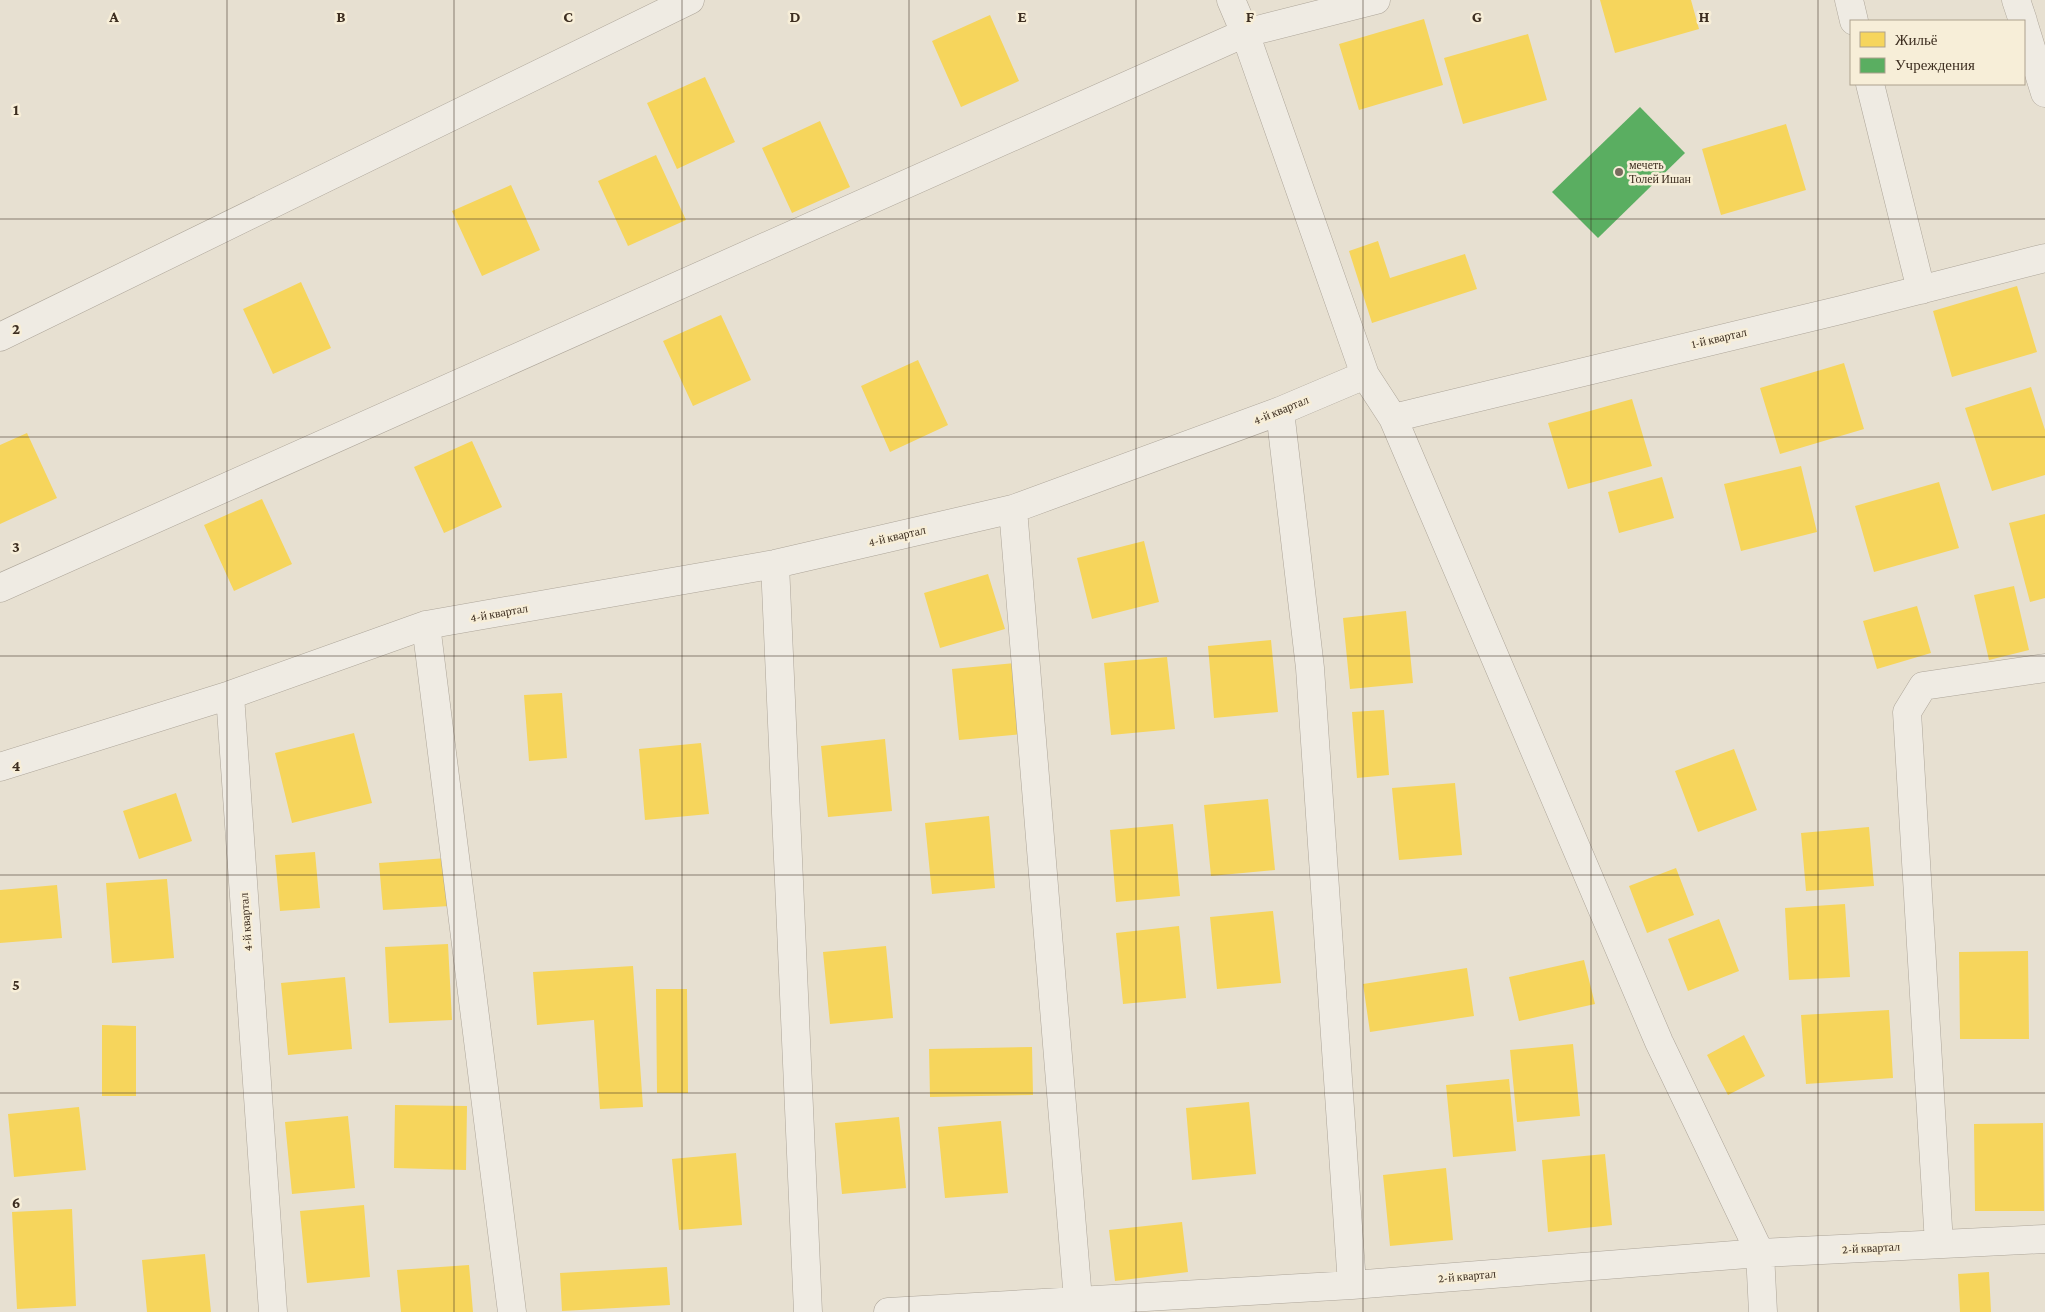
<svg xmlns="http://www.w3.org/2000/svg" width="2045" height="1312" viewBox="0 0 2045 1312" font-family="'Crimson Pro',serif">
<style>
.homes{fill:#f6d55c}
.public{fill:#5aae61}
.lines{fill:none;stroke-linecap:round;stroke-linejoin:round}
.minor-casing{stroke:#ada599;stroke-width:29}
.minor{stroke:#efebe3;stroke-width:28}
.grid{fill:none;stroke:#3d2e20;stroke-width:1;stroke-opacity:0.55}
.poi-dot{fill:#786c5e;stroke:#f7eed8;stroke-width:2}
.labels{text-anchor:middle;dominant-baseline:central;stroke-width:5;stroke-linejoin:round;paint-order:stroke}
.poi-label{font-size:12px;fill:#3d2e20;stroke:#f7eed8;text-anchor:start}
.street-label{font-size:12px;fill:#3d2e20;stroke:#f7eed8}
.grid-label{font-size:16px;text-anchor:middle;font-weight:bold;fill:#3d2e20;stroke:#f7eed8;stroke-width:5;stroke-linejoin:round;paint-order:stroke}
</style>
<rect width="100%" height="100%" fill="#e7e0d1"/>
<path class="homes" d="M 1600,0 L 1691,0 L 1699,29 L 1615,53 Z
M 990,15 L 1019,81 L 961,107 L 932,41 Z
M 1424,19 L 1443,85 L 1359,110 L 1339,44 Z
M 1528,34 L 1547,100 L 1463,124 L 1444,58 Z
M 705,77 L 735,142 L 677,169 L 647,103 Z
M 820,121 L 850,187 L 792,213 L 762,148 Z
M 1786,124 L 1806,190 L 1721,215 L 1702,149 Z
M 656,155 L 686,220 L 628,246 L 598,181 Z
M 511,185 L 540,250 L 482,276 L 452,211 Z
M 1378,241 L 1390,278 L 1465,254 L 1477,289 L 1372,323 L 1349,251 Z
M 301,282 L 331,348 L 273,374 L 243,309 Z
M 2017,286 L 2037,352 L 1952,377 L 1933,311 Z
M 721,315 L 751,380 L 693,406 L 663,341 Z
M 918,360 L 948,425 L 890,452 L 861,386 Z
M 1844,363 L 1864,429 L 1780,454 L 1760,388 Z
M 2031,387 L 2045,430 L 2045,475 L 1992,491 L 1965,408 Z
M 1632,399 L 1652,466 L 1568,489 L 1548,423 Z
M 27,433 L 57,498 L 0,524 L 0,445 Z
M 472,441 L 502,507 L 444,533 L 414,467 Z
M 1801,466 L 1817,532 L 1741,551 L 1724,484 Z
M 1662,477 L 1674,518 L 1619,533 L 1608,492 Z
M 1939,482 L 1959,548 L 1874,572 L 1855,506 Z
M 262,499 L 292,564 L 234,591 L 204,525 Z
M 2045,514 L 2045,598 L 2030,602 L 2009,523 Z
M 1144,541 L 1159,602 L 1092,619 L 1077,558 Z
M 988,574 L 1005,629 L 940,648 L 924,593 Z
M 2014,586 L 2029,650 L 1989,660 L 1974,595 Z
M 1917,606 L 1931,653 L 1877,669 L 1863,621 Z
M 1406,611 L 1413,683 L 1350,689 L 1343,618 Z
M 1271,640 L 1278,712 L 1214,718 L 1208,646 Z
M 1167,657 L 1175,729 L 1111,735 L 1104,663 Z
M 1015,663 L 1022,734 L 959,740 L 952,669 Z
M 562,693 L 567,758 L 529,761 L 524,695 Z
M 1384,710 L 1389,775 L 1357,778 L 1352,712 Z
M 354,733 L 372,803 L 292,823 L 275,753 Z
M 885,739 L 892,811 L 828,817 L 821,746 Z
M 701,743 L 709,814 L 645,820 L 639,749 Z
M 1734,749 L 1757,810 L 1698,832 L 1675,771 Z
M 1455,783 L 1462,855 L 1399,860 L 1392,788 Z
M 176,793 L 192,841 L 139,859 L 123,811 Z
M 1268,799 L 1275,870 L 1211,876 L 1204,805 Z
M 989,816 L 995,888 L 932,894 L 925,823 Z
M 1173,824 L 1180,896 L 1116,902 L 1110,830 Z
M 1869,827 L 1874,886 L 1806,891 L 1801,833 Z
M 315,852 L 320,908 L 280,911 L 275,855 Z
M 447,858 L 450,906 L 383,910 L 379,863 Z
M 1676,868 L 1694,915 L 1647,933 L 1629,886 Z
M 167,879 L 174,958 L 112,963 L 106,883 Z
M 57,885 L 62,938 L 0,943 L 0,890 Z
M 1845,904 L 1850,977 L 1789,980 L 1785,908 Z
M 1273,911 L 1281,983 L 1217,989 L 1210,917 Z
M 1719,919 L 1739,971 L 1688,991 L 1668,939 Z
M 1179,926 L 1186,998 L 1123,1004 L 1116,933 Z
M 448,944 L 452,1020 L 389,1023 L 385,947 Z
M 886,946 L 893,1018 L 830,1024 L 823,952 Z
M 2028,951 L 2029,1039 L 1960,1039 L 1959,952 Z
M 1584,960 L 1595,1004 L 1519,1021 L 1509,977 Z
M 633,966 L 643,1107 L 600,1109 L 594,1020 L 537,1025 L 533,972 Z
M 1467,968 L 1474,1016 L 1370,1032 L 1363,984 Z
M 345,977 L 352,1049 L 288,1055 L 281,983 Z
M 656,989 L 687,989 L 688,1093 L 657,1093 Z
M 1889,1010 L 1893,1078 L 1806,1084 L 1801,1015 Z
M 102,1025 L 136,1026 L 136,1096 L 102,1096 Z
M 1744,1035 L 1765,1076 L 1728,1095 L 1707,1055 Z
M 1573,1044 L 1580,1116 L 1517,1122 L 1510,1050 Z
M 1032,1047 L 1033,1095 L 930,1097 L 929,1049 Z
M 1509,1079 L 1516,1151 L 1453,1157 L 1446,1085 Z
M 1249,1102 L 1256,1174 L 1192,1180 L 1186,1108 Z
M 395,1105 L 467,1106 L 466,1170 L 394,1168 Z
M 79,1107 L 86,1170 L 14,1177 L 8,1114 Z
M 348,1116 L 355,1188 L 292,1194 L 285,1122 Z
M 899,1117 L 906,1188 L 842,1194 L 835,1123 Z
M 1001,1121 L 1008,1193 L 945,1198 L 938,1127 Z
M 2043,1123 L 2044,1211 L 1975,1211 L 1974,1124 Z
M 736,1153 L 742,1225 L 679,1230 L 672,1159 Z
M 1605,1154 L 1612,1225 L 1548,1232 L 1542,1160 Z
M 1446,1168 L 1453,1240 L 1390,1246 L 1383,1175 Z
M 364,1205 L 370,1277 L 307,1283 L 300,1211 Z
M 72,1209 L 76,1306 L 17,1309 L 12,1212 Z
M 1182,1222 L 1188,1272 L 1115,1281 L 1109,1230 Z
M 205,1254 L 211,1312 L 147,1312 L 142,1260 Z
M 469,1265 L 473,1312 L 401,1312 L 397,1270 Z
M 667,1267 L 670,1305 L 562,1311 L 560,1273 Z
M 1989,1272 L 1991,1312 L 1960,1312 L 1958,1274 Z"/>
<path class="public" d="M 1640,107 L 1685,153 L 1598,238 L 1552,192 Z"/>
<g class="lines">
<defs>
<path id="minor" d="M 1231,0 L 1245,33 L 1365,375 L 1393,418 L 1659,1042 L 1760,1253 L 1763,1312
M 1849,0 L 1854,21
M 2016,0 L 2023,21
M 2024,25 L 2045,93
M 1870,84 L 1921,290
M 0,337 L 690,0
M 1280,411 L 1310,668 L 1352,1285
M 1393,418 L 1841,310 L 2045,258
M 1013,509 L 1079,1312
M 775,564 L 808,1312
M 0,588 L 1245,33 L 1376,0
M 426,625 L 512,1312
M 0,767 L 230,695
M 1939,1244 L 1907,712 L 1923,686 L 2045,668
M 273,1312 L 230,695 L 426,625 L 775,564 L 1013,509 L 1280,411 L 1365,375
M 888,1312 L 1352,1285 L 1760,1253 L 2045,1239"/>
</defs>
<use href="#minor" class="minor-casing"/>
<use href="#minor" class="minor"/>
</g>
<path class="grid" d="M 227,0 L 227,1312M 454,0 L 454,1312M 682,0 L 682,1312M 909,0 L 909,1312M 1136,0 L 1136,1312M 1363,0 L 1363,1312M 1591,0 L 1591,1312M 1818,0 L 1818,1312M 0,219 L 2045,219M 0,437 L 2045,437M 0,656 L 2045,656M 0,875 L 2045,875M 0,1093 L 2045,1093"/>
<circle class="poi-dot" cx="1619" cy="172" r="5"/>
<g class="labels">
<g class="poi-label">
<text x="1629" y="165">мечеть<tspan x="1629" dy="14">Толей Ишан</tspan></text>
</g>
<g class="street-label">
<text transform="translate(1719 338) rotate(-13)">1-й квартал</text>
<text transform="translate(1281 410) rotate(-22)">4-й квартал</text>
<text transform="translate(897 536) rotate(-13)">4-й квартал</text>
<text transform="translate(499 613) rotate(-10)">4-й квартал</text>
<text transform="translate(246 922) rotate(-94)">4-й квартал</text>
<text transform="translate(1871 1248) rotate(-3)">2-й квартал</text>
<text transform="translate(1467 1276) rotate(-5)">2-й квартал</text>
</g>
</g>
<g class="grid-label">
<text x="114" y="22">A</text>
<text x="341" y="22">B</text>
<text x="568" y="22">C</text>
<text x="795" y="22">D</text>
<text x="1022" y="22">E</text>
<text x="1250" y="22">F</text>
<text x="1477" y="22">G</text>
<text x="1704" y="22">H</text>
<text x="16" y="115">1</text>
<text x="16" y="334">2</text>
<text x="16" y="552">3</text>
<text x="16" y="771">4</text>
<text x="16" y="990">5</text>
<text x="16" y="1208">6</text>
</g>
<rect x="1850" y="20" width="175" height="65" fill="#f7eed8" stroke="#ada18e"/>
<rect x="1860" y="32" width="25" height="15" fill="#f6d55c" stroke="#ada18e"/>
<text x="1895" y="45" font-size="15" fill="#3d2e20">Жильё</text>
<rect x="1860" y="58" width="25" height="15" fill="#5aae61" stroke="#ada18e"/>
<text x="1895" y="70" font-size="15" fill="#3d2e20">Учреждения</text>
</svg>
